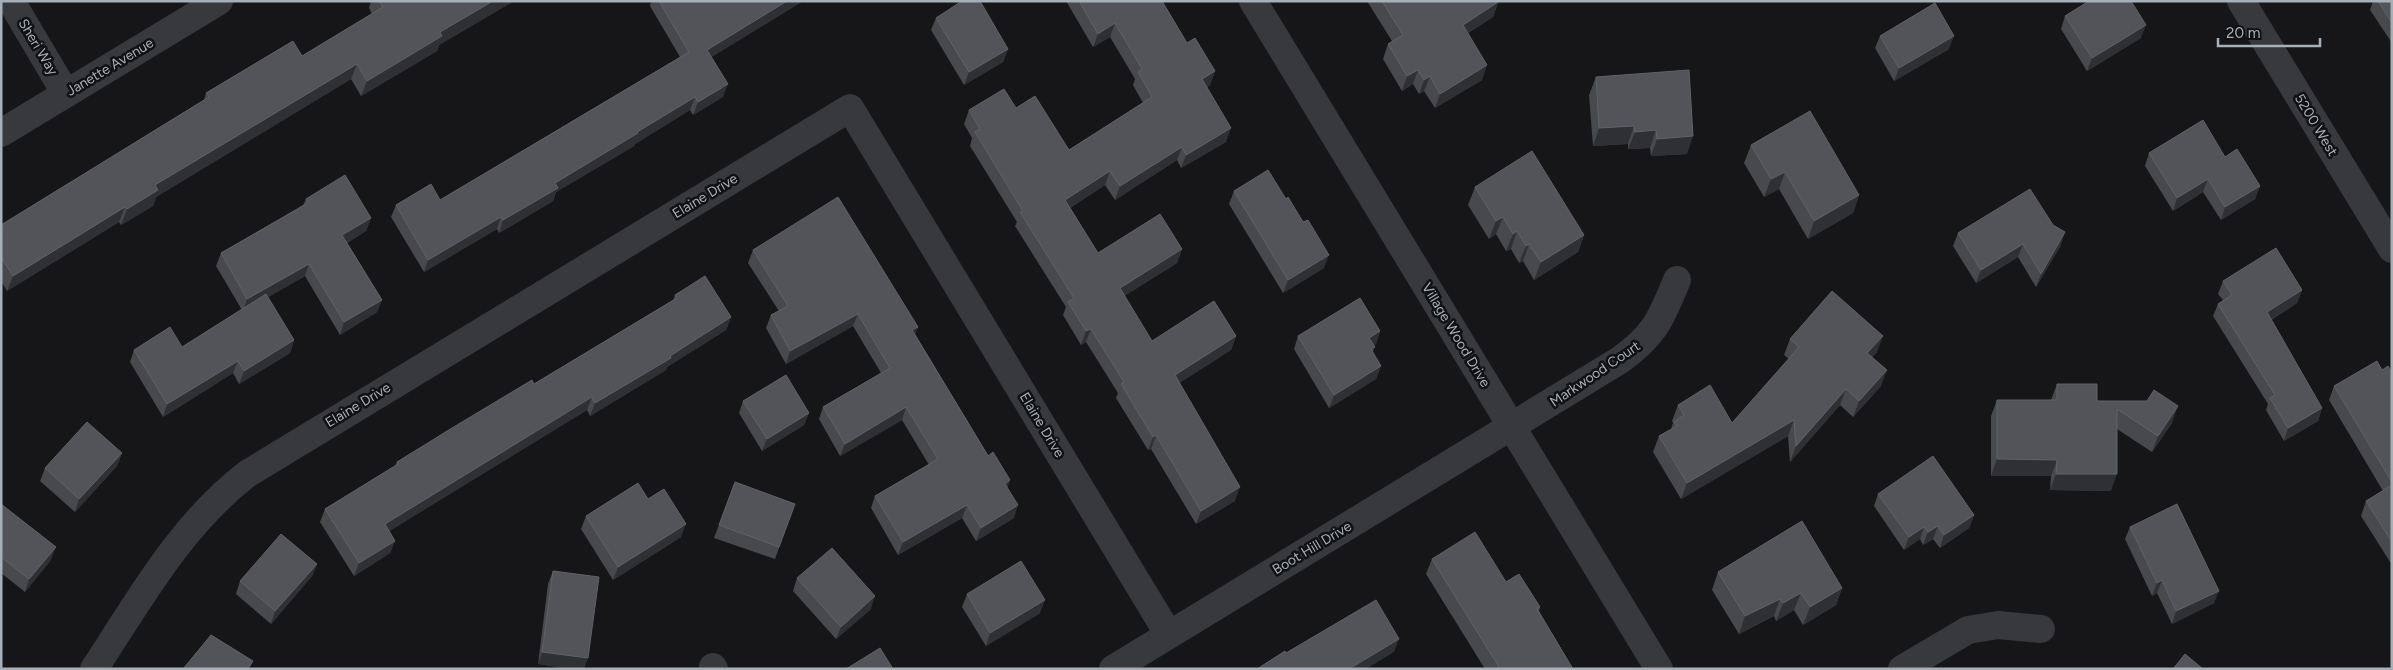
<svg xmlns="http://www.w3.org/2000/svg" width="2393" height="670" viewBox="0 0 2393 670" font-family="Figtree,sans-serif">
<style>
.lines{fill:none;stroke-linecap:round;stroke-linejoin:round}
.minor{stroke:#37393d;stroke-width:28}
.wall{fill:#47494d}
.shaded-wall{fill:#2f3033}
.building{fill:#525459;stroke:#5f6268}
.labels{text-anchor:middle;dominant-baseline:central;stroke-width:5;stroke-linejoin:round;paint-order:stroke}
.street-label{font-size:14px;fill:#a7b0b8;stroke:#111113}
</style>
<rect width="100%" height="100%" fill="#161618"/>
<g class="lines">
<path class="minor" d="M 11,1 L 66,94
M 1253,1 L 1659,669
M 2241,1 L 2392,249
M 1,133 L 219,1
M 713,667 L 714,669
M 94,669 C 140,599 180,526 247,474 L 850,108 L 1169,635
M 1113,669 L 1620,360 C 1655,335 1661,319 1677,280
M 1902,669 L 1968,630 L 1998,625 L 2041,629"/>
</g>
<path class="wall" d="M 371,1 L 514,1 L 439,45 L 437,51 L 361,96 L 351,79 L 156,197 L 153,206 L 121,225 L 119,222 L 7,291 L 1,281 L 1,225 L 204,100 L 206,93 L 302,56 L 372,14 L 369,8 Z
M 651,1 L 803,1 L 711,57 L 723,97 L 693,115 L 690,110 L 635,144 L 634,146 L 556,192 L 553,201 L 499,233 L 497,229 L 424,272 L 391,217 L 396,205 L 440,200 L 680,57 L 650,6 Z
M 1066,1 L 1162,1 L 1187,43 L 1215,71 L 1210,85 L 1207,87 L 1226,142 L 1181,168 L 1177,160 L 1115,200 L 1105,185 L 1070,208 L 1098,253 L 1182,249 L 1177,263 L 1124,296 L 1152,341 L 1236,336 L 1231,350 L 1179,383 L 1235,501 L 1196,524 L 1151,449 L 1148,450 L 1116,398 L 1118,393 L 1086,342 L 1081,345 L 1063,315 L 1066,307 L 1015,226 L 1017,222 L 970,146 L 972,138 L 964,124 L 969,110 L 1016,108 L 1069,150 L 1143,103 L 1133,85 L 1135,79 L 1110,37 L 1093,47 Z
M 1367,1 L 1497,1 L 1498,2 L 1493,17 L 1468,33 L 1482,80 L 1435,108 L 1424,91 L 1419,94 L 1413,84 L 1402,91 L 1383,59 L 1388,44 L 1392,41 Z
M 2373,1 L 2392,1 L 2392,43 L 2370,10 Z
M 2065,16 L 2141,38 L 2087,71 L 2061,29 Z
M 936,18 L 1008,49 L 1003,62 L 964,85 L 931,30 Z
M 1880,36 L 1949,49 L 1894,81 L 1875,48 Z
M 1596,77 L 1687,154 L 1651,156 L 1650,148 L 1628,149 L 1628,144 L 1593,146 L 1589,95 Z
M 1751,145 L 1859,195 L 1853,213 L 1808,239 L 1779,189 L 1764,197 L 1744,163 Z
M 2149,153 L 2225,157 L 2260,186 L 2255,199 L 2221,220 L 2203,192 L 2173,211 L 2145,166 Z
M 1475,187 L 1584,235 L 1578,252 L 1534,280 L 1523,261 L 1519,263 L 1511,249 L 1506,251 L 1496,234 L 1489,239 L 1468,205 Z
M 1234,191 L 1324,268 L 1283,293 L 1229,204 Z
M 306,199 L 371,218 L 366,231 L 347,243 L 382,300 L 377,312 L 340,335 L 305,276 L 268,297 L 294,340 L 290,353 L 239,384 L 233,373 L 163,417 L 130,362 L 134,350 L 182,347 L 242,310 L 216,266 L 221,253 L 303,205 Z
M 1958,233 L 2061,245 L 2036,287 L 2018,257 L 1976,283 L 1953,246 Z
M 753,250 L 918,327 L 915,334 L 1008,488 L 1014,518 L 976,541 L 962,518 L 898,555 L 871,508 L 875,496 L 929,465 L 902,420 L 840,456 L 819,419 L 823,407 L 881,373 L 853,326 L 786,364 L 766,328 L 771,315 L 779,311 L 748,263 Z
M 2223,281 L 2302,290 L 2297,303 L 2271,320 L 2322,408 L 2318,421 L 2284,441 L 2266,410 L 2268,404 L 2213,316 L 2218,304 L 2223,300 L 2218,294 Z
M 675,295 L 731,317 L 726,330 L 667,367 L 666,370 L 590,416 L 587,410 L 389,531 L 395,541 L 390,553 L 354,576 L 320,522 L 325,509 L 395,466 L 397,462 L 534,384 L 673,300 Z
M 1380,331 L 1376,344 L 1374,345 L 1373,353 L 1381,366 L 1376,379 L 1329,408 L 1294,349 L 1298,336 Z
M 1790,339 L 1877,352 L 1872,357 L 1881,386 L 1853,417 L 1840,405 L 1790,462 L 1788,436 L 1681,499 L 1653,452 L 1659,436 L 1671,429 L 1673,423 L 1672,421 L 1678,405 L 1732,423 L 1789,359 L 1784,355 Z
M 2382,370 L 2392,373 L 2392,565 L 2361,516 L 2366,501 L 2383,491 L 2329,400 L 2334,386 Z
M 2057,384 L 2097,401 L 2172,423 L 2152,452 L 2117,429 L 2111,491 L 2050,490 L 2051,476 L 1991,476 L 1991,416 L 1997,400 L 2051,400 Z
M 743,401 L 809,413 L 804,425 L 762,451 L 739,413 Z
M 122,453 L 117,466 L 75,512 L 40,481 L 45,468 Z
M 735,482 L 795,504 L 775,559 L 714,538 Z
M 1878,494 L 1974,515 L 1969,528 L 1940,548 L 1933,539 L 1923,545 L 1920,539 L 1904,550 L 1874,506 Z
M 648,499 L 681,537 L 613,580 L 581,529 L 586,516 Z
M 1,504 L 51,560 L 25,592 L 1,573 Z
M 2130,527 L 2214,603 L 2172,624 L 2157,593 L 2152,596 L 2125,539 Z
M 1432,559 L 1506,582 L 1540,607 L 1539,611 L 1573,669 L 1485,669 L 1426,574 Z
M 317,564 L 312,576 L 271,624 L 236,594 L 240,581 Z
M 553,571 L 584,669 L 570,669 L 538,664 L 548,584 Z
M 1718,572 L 1842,588 L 1836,605 L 1803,625 L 1794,610 L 1776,621 L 1774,616 L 1739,634 L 1712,590 Z
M 797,578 L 871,609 L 836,639 L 793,591 Z
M 967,594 L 1040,613 L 986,646 L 962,607 Z"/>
<path class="shaded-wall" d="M 493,1 L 514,1 L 439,45 L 437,51 L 361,96 L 367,81 L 440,32 Z
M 787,1 L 803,1 L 702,63 L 707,50 Z
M 1498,2 L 1493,17 L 1458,39 L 1463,25 Z
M 1115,23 L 1110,37 L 1093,47 L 1098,34 Z
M 2146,25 L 2141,38 L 2087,71 L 2092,58 Z
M 1954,36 L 1949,49 L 1894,81 L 1899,68 Z
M 1008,49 L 1003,62 L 964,85 L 969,72 Z
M 357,64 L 351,79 L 156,197 L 153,206 L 121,225 L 127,209 L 155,185 Z
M 1487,65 L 1482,80 L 1435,108 L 1440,94 Z
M 1418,70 L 1413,84 L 1402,91 L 1407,76 Z
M 1215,71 L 1210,85 L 1197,93 L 1202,79 Z
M 1430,76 L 1424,91 L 1419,94 L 1424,80 Z
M 728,84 L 723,97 L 693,115 L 698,102 Z
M 695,97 L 690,110 L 635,144 L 634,146 L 556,192 L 553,201 L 499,233 L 503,220 L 555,183 Z
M 1634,126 L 1628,144 L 1593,146 L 1599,128 Z
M 1231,128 L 1226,142 L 1181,168 L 1186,155 Z
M 1656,130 L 1650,148 L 1628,149 L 1635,132 Z
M 1693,136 L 1687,154 L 1651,156 L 1657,139 Z
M 1182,147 L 1177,160 L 1115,200 L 1120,186 Z
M 1110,171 L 1105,185 L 1060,214 L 1065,200 Z
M 1785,172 L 1779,189 L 1764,197 L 1771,179 Z
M 2208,179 L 2203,192 L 2173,211 L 2177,198 Z
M 2260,186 L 2255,199 L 2221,220 L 2225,207 Z
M 1859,195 L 1853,213 L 1808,239 L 1814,221 Z
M 125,207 L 119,222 L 7,291 L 13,276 Z
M 501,217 L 497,229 L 424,272 L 428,260 Z
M 1503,217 L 1496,234 L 1489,239 L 1496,221 Z
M 371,218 L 366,231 L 338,248 L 342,235 Z
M 1517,231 L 1511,249 L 1506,251 L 1513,234 Z
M 2065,232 L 2061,245 L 2036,287 L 2041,274 Z
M 1584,235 L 1578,252 L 1534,280 L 1541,262 Z
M 1529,244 L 1523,261 L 1519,263 L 1526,246 Z
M 2023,244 L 2018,257 L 1976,283 L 1981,270 Z
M 1182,249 L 1177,263 L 1115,302 L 1120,288 Z
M 1329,255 L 1324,268 L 1283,293 L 1288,280 Z
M 309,264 L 305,276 L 243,312 L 247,299 Z
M 2302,290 L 2297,303 L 2262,325 L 2267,312 Z
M 382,300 L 377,312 L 340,335 L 344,322 Z
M 858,314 L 853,326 L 786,364 L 790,351 Z
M 731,317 L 726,330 L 667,367 L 666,370 L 590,416 L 595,403 Z
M 918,327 L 913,339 L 912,330 Z
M 1091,329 L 1086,342 L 1081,345 L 1086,331 Z
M 1380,331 L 1376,344 L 1365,351 L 1369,338 Z
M 1236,336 L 1231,350 L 1170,389 L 1175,375 Z
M 1883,336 L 1877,352 L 1862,369 L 1867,353 Z
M 294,340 L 290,353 L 239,384 L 244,371 Z
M 238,361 L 233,373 L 163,417 L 167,404 Z
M 1381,366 L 1376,379 L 1329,408 L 1334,395 Z
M 1887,370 L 1881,386 L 1853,417 L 1859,401 Z
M 1846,389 L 1840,405 L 1790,462 L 1796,446 Z
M 592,397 L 587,410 L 380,537 L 385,524 Z
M 2178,406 L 2172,423 L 2152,452 L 2158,436 Z
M 906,407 L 902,420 L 840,456 L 845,444 Z
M 2322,408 L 2318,421 L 2284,441 L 2288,428 Z
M 809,413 L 804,425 L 762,451 L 767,439 Z
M 1794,420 L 1788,436 L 1681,499 L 1687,483 Z
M 1156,435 L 1151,449 L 1148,450 L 1153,437 Z
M 122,453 L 117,466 L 75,512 L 79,499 Z
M 1997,459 L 2057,460 L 2051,476 L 1991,476 Z
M 2056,474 L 2117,474 L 2111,491 L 2050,490 Z
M 1010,480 L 1006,493 L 1005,484 Z
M 1240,487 L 1235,501 L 1196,524 L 1201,511 Z
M 967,505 L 962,518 L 898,555 L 903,542 Z
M 1018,505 L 1014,518 L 976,541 L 981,528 Z
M 1974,515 L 1969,528 L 1940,548 L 1944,535 Z
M 686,524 L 681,537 L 613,580 L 618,567 Z
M 1938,526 L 1933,539 L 1923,545 L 1928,532 Z
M 1924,527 L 1920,539 L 1904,550 L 1909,537 Z
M 395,541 L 390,553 L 354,576 L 359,563 Z
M 56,547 L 51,560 L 25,592 L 29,579 Z
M 317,564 L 312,576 L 271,624 L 275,611 Z
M 2162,580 L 2157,593 L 2152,596 L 2157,583 Z
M 1842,588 L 1836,605 L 1803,625 L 1810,607 Z
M 2219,591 L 2214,603 L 2172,624 L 2176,611 Z
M 1801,593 L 1794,610 L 1776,621 L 1783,603 Z
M 875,596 L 871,609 L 836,639 L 841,627 Z
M 1780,599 L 1774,616 L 1739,634 L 1745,616 Z
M 1045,600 L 1040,613 L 986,646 L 990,633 Z
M 1399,639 L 1394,652 L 1366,669 L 1349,669 Z
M 542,652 L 588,658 L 584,669 L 570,669 L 538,664 Z"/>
<path class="building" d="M 379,1 L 493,1 L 440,32 L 442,36 L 367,81 L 357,64 L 155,185 L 158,190 L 127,209 L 125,207 L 13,276 L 1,257 L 1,225 L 209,97 L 206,93 L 293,41 L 302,56 L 383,7 Z
M 659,1 L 787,1 L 707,50 L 728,84 L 698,102 L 695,97 L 637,132 L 638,133 L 555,183 L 558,188 L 503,220 L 501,217 L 428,260 L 396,205 L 431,184 L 440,200 L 689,52 Z
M 962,1 L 980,1 L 1008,49 L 969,72 L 936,18 Z
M 1079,1 L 1162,1 L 1187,43 L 1195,38 L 1215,71 L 1202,79 L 1231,128 L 1186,155 L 1182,147 L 1120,186 L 1110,171 L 1065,200 L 1098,253 L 1160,214 L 1182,249 L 1120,288 L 1152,341 L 1214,301 L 1236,336 L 1175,375 L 1240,487 L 1201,511 L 1156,435 L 1153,437 L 1121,384 L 1124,382 L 1091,329 L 1086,331 L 1068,302 L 1074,298 L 1020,212 L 1023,211 L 975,132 L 980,129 L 969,110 L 1004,89 L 1016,108 L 1035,96 L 1069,150 L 1152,97 L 1138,72 L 1142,69 L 1115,23 L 1098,34 Z
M 1382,1 L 1497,1 L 1498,2 L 1463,25 L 1487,65 L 1440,94 L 1430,76 L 1424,80 L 1418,70 L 1407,76 L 1388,44 L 1403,35 Z
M 2089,1 L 2131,1 L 2146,25 L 2092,58 L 2065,16 Z
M 2378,1 L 2392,1 L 2392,23 Z
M 1935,3 L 1954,36 L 1899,68 L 1880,36 Z
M 1689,70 L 1693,136 L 1657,139 L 1656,130 L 1635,132 L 1634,126 L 1599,128 L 1596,77 Z
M 1810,111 L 1859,195 L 1814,221 L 1785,172 L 1771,179 L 1751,145 Z
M 2203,120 L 2225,157 L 2237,149 L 2260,186 L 2225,207 L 2208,179 L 2177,198 L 2149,153 Z
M 1532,151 L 1584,235 L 1541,262 L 1529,244 L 1526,246 L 1517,231 L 1513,234 L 1503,217 L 1496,221 L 1475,187 Z
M 1268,170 L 1286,199 L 1288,197 L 1303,222 L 1308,220 L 1329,255 L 1288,280 L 1234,191 Z
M 345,175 L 371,218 L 342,235 L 382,300 L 344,322 L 309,264 L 247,299 L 221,253 L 308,203 L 306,199 Z
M 2030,189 L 2053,225 L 2065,232 L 2041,274 L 2023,244 L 1981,270 L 1958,233 Z
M 838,197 L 918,327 L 912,330 L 988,456 L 993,452 L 1010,480 L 1005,484 L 1018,505 L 981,528 L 967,505 L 903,542 L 875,496 L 938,459 L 906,407 L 845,444 L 823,407 L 890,368 L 858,314 L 790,351 L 771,315 L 788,306 L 753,250 Z
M 2276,248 L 2302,290 L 2267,312 L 2322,408 L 2288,428 L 2270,398 L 2275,395 L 2218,304 L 2232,295 L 2223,281 Z
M 705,276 L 731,317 L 670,356 L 671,358 L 595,403 L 592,397 L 385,524 L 395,541 L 359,563 L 325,509 L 398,464 L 397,462 L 452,428 L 532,380 L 534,384 L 677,298 L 675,295 Z
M 1832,291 L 1883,336 L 1867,353 L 1887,370 L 1859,401 L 1846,389 L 1796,446 L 1794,420 L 1687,483 L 1659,436 L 1677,426 L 1674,422 L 1684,415 L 1678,405 L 1710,385 L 1732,423 L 1799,347 L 1790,339 Z
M 266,294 L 294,340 L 244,371 L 238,361 L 167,404 L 134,350 L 170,327 L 182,347 Z
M 1360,298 L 1380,331 L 1369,338 L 1375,347 L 1371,349 L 1381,366 L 1334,395 L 1298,336 Z
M 2377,361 L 2382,370 L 2388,366 L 2392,373 L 2392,482 L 2334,386 Z
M 786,375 L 809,413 L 767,439 L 743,401 Z
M 2057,384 L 2097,384 L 2097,401 L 2147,401 L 2154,390 L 2178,406 L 2158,436 L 2117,409 L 2117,474 L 2056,474 L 2057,460 L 1997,459 L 1997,400 L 2057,400 Z
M 87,422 L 122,453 L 79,499 L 45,468 Z
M 1933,456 L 1974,515 L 1944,535 L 1938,526 L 1928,532 L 1924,527 L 1909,537 L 1878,494 Z
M 735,482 L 795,504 L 779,547 L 719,525 Z
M 638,483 L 648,499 L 664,489 L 686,524 L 618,567 L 586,516 Z
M 2392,485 L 2392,542 L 2366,501 Z
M 1,504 L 56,547 L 29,579 L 1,557 Z
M 2177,504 L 2219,591 L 2176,611 L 2162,580 L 2157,583 L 2130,527 Z
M 1802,521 L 1842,588 L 1810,607 L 1801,593 L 1783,603 L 1780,599 L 1745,616 L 1718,572 Z
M 1475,532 L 1506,582 L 1519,574 L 1540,607 L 1537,609 L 1573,669 L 1495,669 L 1499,667 L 1432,559 Z
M 281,534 L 317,564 L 275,611 L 240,581 Z
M 832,548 L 875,596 L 841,627 L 797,578 Z
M 1021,561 L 1045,600 L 990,633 L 967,594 Z
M 553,571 L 599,577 L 588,658 L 542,652 Z
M 1376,600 L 1399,639 L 1349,669 L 1257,669 L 1285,651 L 1286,653 Z
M 211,635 L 253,661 L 248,669 L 183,669 Z
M 880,648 L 893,669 L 846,669 Z
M 2185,654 L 2203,669 L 2173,669 Z"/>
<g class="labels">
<g class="street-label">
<text transform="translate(38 47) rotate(59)">Sheri Way</text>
<text transform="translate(110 67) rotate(-31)">Janette Avenue</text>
<text transform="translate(2316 125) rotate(59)">5200 West</text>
<text transform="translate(705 196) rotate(-31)">Elaine Drive</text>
<text transform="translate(1456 335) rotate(59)">Village Wood Drive</text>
<text transform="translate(1595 374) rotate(-34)">Markwood Court</text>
<text transform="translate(358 405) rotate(-31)">Elaine Drive</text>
<text transform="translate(1042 425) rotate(59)">Elaine Drive</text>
<text transform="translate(1312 548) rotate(-31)">Boot Hill Drive</text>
</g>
</g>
<rect width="2393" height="670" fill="none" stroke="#a7b0b8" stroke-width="5"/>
<path d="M2218 38v8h102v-8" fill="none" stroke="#a7b0b8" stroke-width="2.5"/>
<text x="2226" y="38" font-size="15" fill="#a7b0b8" stroke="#111113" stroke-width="4" paint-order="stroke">20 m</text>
</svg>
